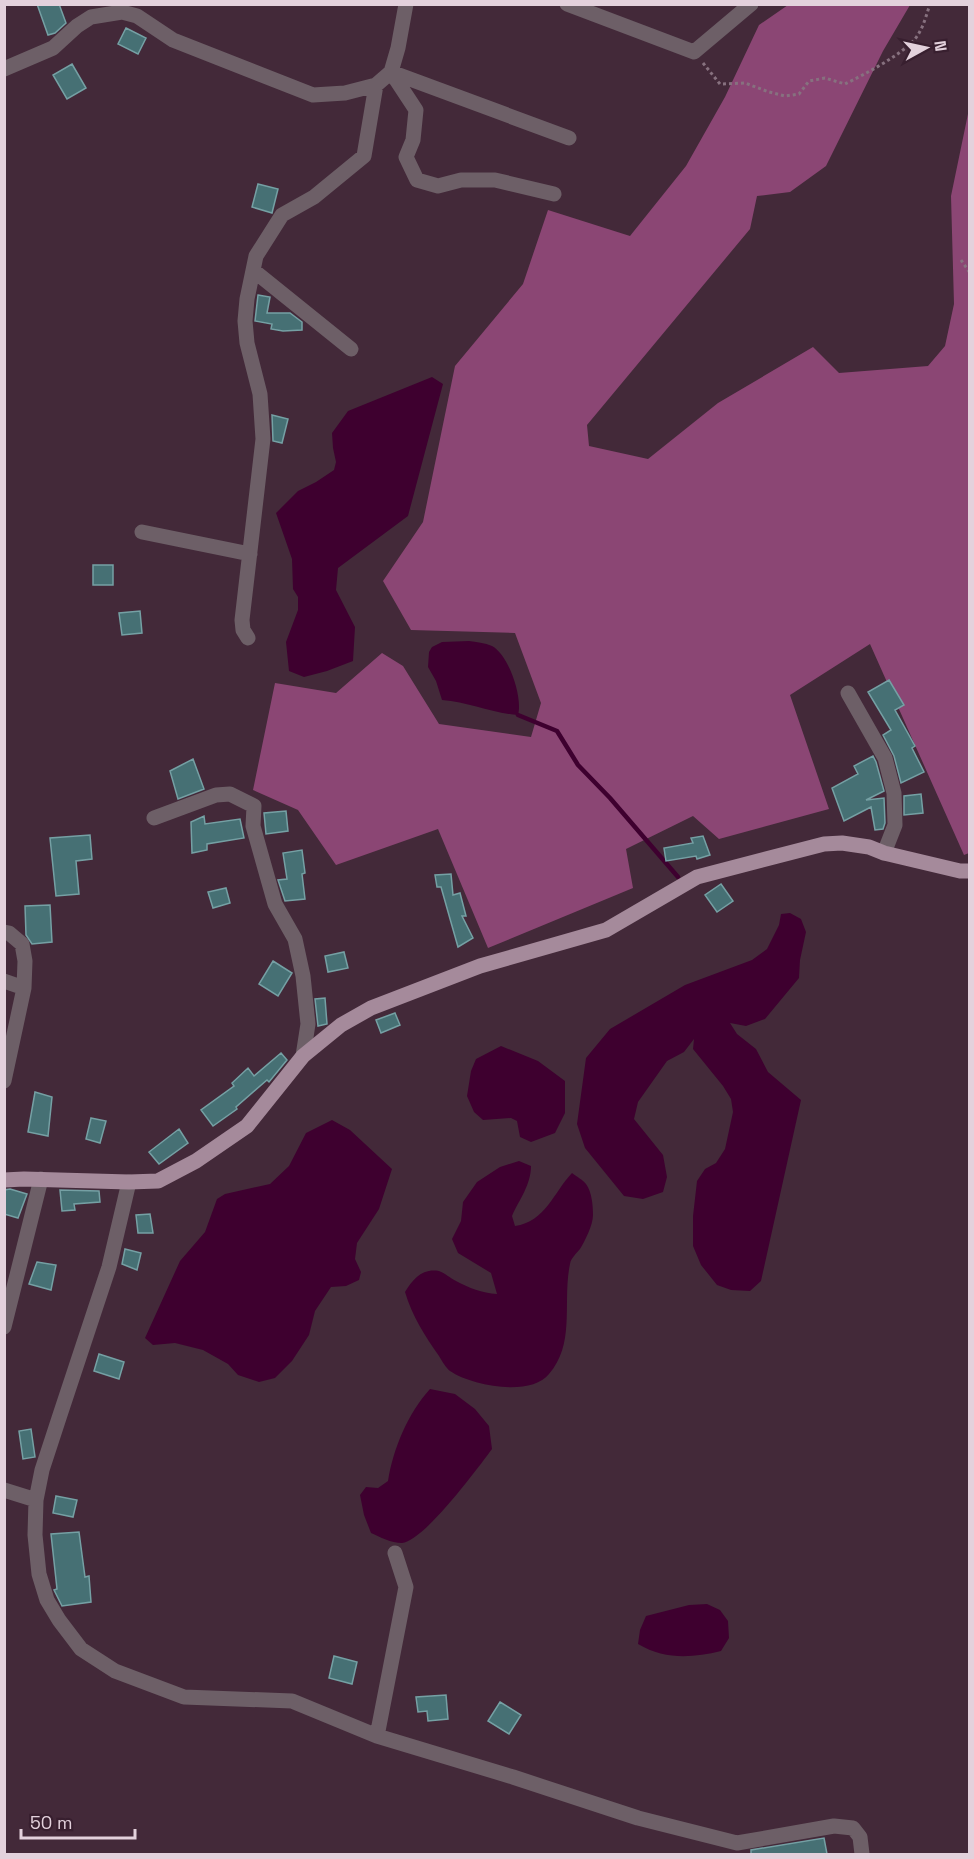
<svg xmlns="http://www.w3.org/2000/svg" width="974" height="1859" viewBox="0 0 974 1859" font-family="'Space Grotesk',sans-serif">
<style>
.forest{fill:#8b4674}
.water{fill:#3e002f}
.lines{fill:none;stroke-linecap:round;stroke-linejoin:round}
.stream{stroke:#3e002f;stroke-width:4.5}
.building{fill:#467074;stroke:#75a0a4;stroke-width:1.5}
.path{stroke:#87717f;stroke-width:3;stroke-dasharray:3 3;stroke-linecap:butt}
.minor{stroke:#6d5f67;stroke-width:15}
.major{stroke:#a58a9b;stroke-width:15}
</style>
<rect width="100%" height="100%" fill="#432939"/>
<path class="forest" d="M 788,5 L 910,5 L 883,51 L 826,166 L 790,192 L 757,196 L 750,229 L 587,425 L 589,446 L 648,459 L 718,403 L 813,347 L 839,373 L 928,366 L 945,346 L 954,304 L 951,196 L 969,109 L 969,853 L 964,855 L 870,644 L 790,695 L 829,809 L 719,839 L 693,816 L 626,849 L 633,888 L 488,948 L 438,829 L 336,865 L 298,810 L 253,790 L 275,683 L 336,693 L 382,653 L 403,666 L 439,724 L 531,737 L 541,703 L 515,633 L 411,630 L 383,581 L 423,522 L 455,366 L 523,284 L 548,210 L 630,236 L 686,166 L 725,97 L 759,25 Z"/>
<path class="water" d="M 432,377 L 443,384 L 408,516 L 338,568 L 336,590 L 355,627 L 353,661 L 327,671 L 304,677 L 289,671 L 286,642 L 298,610 L 298,597 L 293,589 L 292,559 L 276,513 L 298,491 L 316,482 L 334,470 L 336,462 L 333,448 L 332,433 L 348,411 Z
M 469,641 C 476,642 485,643 492,646 C 509,655 523,698 518,715 C 491,713 469,702 442,700 L 436,681 L 428,667 L 429,652 L 432,647 L 442,642 Z
M 790,913 L 801,919 L 806,932 L 800,960 L 799,978 L 765,1019 L 746,1026 L 730,1023 L 737,1034 L 756,1049 L 768,1072 L 801,1100 L 761,1281 L 750,1291 L 731,1290 L 717,1285 L 701,1265 L 693,1246 L 693,1216 L 697,1181 L 705,1169 L 716,1163 L 725,1149 L 733,1112 L 731,1099 L 723,1086 L 693,1049 L 694,1039 L 684,1052 L 667,1061 L 638,1102 L 634,1119 L 663,1155 L 667,1177 L 663,1192 L 643,1199 L 624,1196 L 585,1148 L 577,1124 L 586,1058 L 610,1029 L 685,985 L 752,960 L 767,949 L 779,925 L 781,914 Z
M 501,1046 L 538,1061 L 565,1081 L 565,1113 L 555,1133 L 531,1142 L 520,1137 L 517,1121 L 511,1118 L 483,1120 L 474,1112 L 467,1096 L 471,1071 L 476,1059 Z
M 332,1120 L 350,1130 L 392,1169 L 379,1209 L 357,1243 L 355,1259 L 361,1272 L 359,1280 L 346,1286 L 331,1287 L 315,1311 L 309,1335 L 292,1361 L 275,1378 L 259,1382 L 238,1375 L 228,1364 L 203,1350 L 175,1343 L 153,1345 L 145,1338 L 180,1261 L 205,1232 L 217,1199 L 225,1194 L 270,1184 L 289,1166 L 306,1133 Z
M 519,1161 L 531,1166 C 531,1185 519,1200 512,1216 L 515,1226 C 545,1222 554,1192 572,1173 C 576,1176 583,1180 586,1184 C 592,1192 593,1206 593,1215 C 593,1225 585,1241 580,1249 C 576,1254 571,1258 570,1264 C 562,1302 576,1343 549,1374 C 531,1397 472,1386 450,1371 C 446,1368 442,1361 439,1356 C 425,1336 412,1316 405,1292 C 413,1279 422,1268 439,1271 C 445,1273 450,1278 456,1281 C 469,1288 482,1293 497,1294 L 491,1273 L 458,1253 L 452,1239 L 461,1221 L 463,1202 L 477,1182 L 500,1167 Z
M 430,1389 L 455,1394 L 475,1409 L 489,1426 L 492,1449 C 478,1468 424,1541 402,1543 C 391,1543 380,1537 371,1533 L 364,1515 L 360,1495 L 366,1487 L 378,1488 L 388,1481 C 393,1449 408,1413 430,1389 Z
M 707,1604 L 720,1610 L 728,1621 L 729,1638 L 721,1651 C 692,1658 665,1660 638,1644 L 640,1630 L 646,1616 L 689,1605 Z"/>
<g class="lines">
<path class="stream" d="M 518,715 L 557,731 L 578,765 L 610,798 L 678,877"/>
</g>
<path class="building" d="M 37,4 L 59,4 L 66,23 L 55,33 L 48,35 Z
M 126,28 L 146,38 L 138,54 L 118,44 Z
M 72,64 L 86,88 L 67,99 L 53,75 Z
M 258,184 L 278,189 L 272,213 L 252,207 Z
M 258,295 L 270,297 L 267,313 L 290,313 L 302,322 L 302,330 L 283,331 L 271,329 L 272,324 L 255,321 Z
M 272,415 L 288,419 L 282,443 L 273,441 Z
M 93,565 L 113,565 L 113,585 L 93,585 Z
M 140,611 L 142,633 L 122,635 L 119,613 Z
M 889,680 L 904,705 L 895,710 L 915,746 L 912,748 L 924,772 L 901,783 L 894,756 L 883,735 L 891,730 L 868,692 Z
M 873,756 L 876,762 L 884,791 L 866,800 L 884,798 L 885,823 L 883,829 L 875,830 L 871,807 L 844,821 L 832,788 L 858,774 L 854,766 Z
M 193,759 L 204,789 L 178,799 L 170,771 Z
M 921,794 L 923,813 L 904,815 L 904,796 Z
M 286,811 L 288,831 L 266,834 L 264,813 Z
M 204,816 L 205,824 L 240,819 L 244,838 L 207,844 L 207,850 L 192,853 L 191,822 Z
M 90,835 L 92,859 L 76,861 L 79,894 L 56,896 L 50,838 Z
M 703,836 L 710,855 L 697,859 L 696,856 L 666,861 L 664,848 L 693,843 L 691,838 Z
M 302,850 L 305,873 L 302,874 L 305,899 L 285,901 L 278,880 L 287,879 L 283,853 Z
M 451,874 L 453,895 L 460,893 L 466,916 L 462,916 L 473,938 L 458,947 L 441,887 L 437,887 L 435,875 Z
M 721,884 L 733,901 L 717,912 L 705,895 Z
M 226,888 L 230,903 L 213,908 L 208,892 Z
M 50,905 L 52,942 L 32,944 L 26,935 L 25,906 Z
M 344,952 L 348,968 L 328,972 L 325,956 Z
M 273,961 L 292,973 L 278,996 L 259,984 Z
M 325,998 L 327,1024 L 318,1026 L 315,999 Z
M 395,1013 L 400,1025 L 381,1033 L 376,1020 Z
M 281,1053 L 287,1060 L 269,1082 L 267,1080 L 236,1107 L 237,1109 L 213,1126 L 201,1110 L 234,1086 L 232,1083 L 248,1068 L 254,1076 Z
M 35,1092 L 52,1097 L 48,1136 L 28,1132 Z
M 91,1118 L 106,1121 L 100,1143 L 86,1139 Z
M 179,1129 L 188,1143 L 159,1164 L 149,1152 Z
M 10,1189 L 27,1194 L 18,1218 L 4,1214 L 4,1190 Z
M 60,1190 L 99,1191 L 100,1202 L 74,1204 L 75,1210 L 62,1211 Z
M 150,1214 L 153,1233 L 138,1233 L 136,1215 Z
M 125,1249 L 141,1253 L 137,1270 L 122,1264 Z
M 37,1262 L 56,1265 L 51,1290 L 29,1284 Z
M 99,1354 L 124,1362 L 119,1379 L 94,1371 Z
M 31,1429 L 35,1457 L 23,1459 L 19,1431 Z
M 56,1496 L 77,1500 L 73,1517 L 53,1513 Z
M 79,1532 L 85,1577 L 89,1576 L 91,1602 L 62,1606 L 54,1590 L 57,1589 L 51,1534 Z
M 334,1656 L 357,1662 L 352,1684 L 329,1678 Z
M 446,1695 L 448,1719 L 428,1721 L 427,1711 L 418,1712 L 416,1697 Z
M 500,1702 L 521,1715 L 509,1734 L 488,1721 Z
M 824,1838 L 827,1854 L 751,1854 L 751,1850 Z"/>
<g class="lines">
<path class="path" d="M 703,63 L 720,84 L 745,83 L 769,92 L 785,96 L 799,94 L 809,81 L 825,78 L 845,84 C 865,74 900,56 915,39 C 923,29 926,16 930,4
M 961,260 L 970,273"/>
<path class="minor" d="M 567,4 L 694,52 L 751,4
M 4,69 L 53,48 L 77,26 L 91,17 L 122,12 L 137,16 L 173,40 L 313,95 L 345,93 L 376,85 L 391,72 L 398,48 L 406,4
M 391,72 L 416,110 L 413,140 L 406,157 L 417,180 L 438,186 L 461,180 L 495,180 L 554,194
M 391,72 L 569,138
M 253,270 L 351,349
M 142,532 L 250,554
M 248,638 L 243,630 L 242,620 L 263,439 L 260,394 L 247,343 L 245,321 L 247,299 L 256,256 L 282,215 L 314,197 L 364,156 L 376,85
M 848,693 L 885,758 L 894,793 L 895,825 L 884,853
M 154,818 L 216,795 L 230,794 L 254,806 L 253,826 L 275,904 L 295,939 L 303,976 L 308,1024 L 303,1056
M 4,932 L 9,933 L 22,944 L 25,961 L 24,988 L 4,1081
M 4,981 L 24,988
M 129,1182 L 109,1267 L 59,1418 L 42,1470 L 36,1500 L 35,1535 L 39,1574 L 47,1600 L 59,1620 L 81,1649 L 115,1671 L 184,1697 L 292,1701 L 377,1736 L 513,1777 L 638,1818 L 737,1843 L 834,1826 L 853,1828 L 860,1837 L 862,1854
M 4,1327 L 41,1179
M 4,1490 L 36,1500
M 377,1736 L 406,1587 L 395,1553"/>
<path class="major" d="M 4,1180 L 24,1179 L 129,1182 L 158,1181 L 196,1161 L 247,1126 L 303,1056 L 341,1025 L 371,1008 L 480,966 L 606,930 L 697,877 L 824,844 L 842,843 L 869,847 L 884,853 L 960,871 L 970,871"/>
</g>
<rect width="974" height="1859" fill="none" stroke="#e3d1dc" stroke-width="12"/>
<g transform="translate(926 48) rotate(82)" stroke="#381f2f" stroke-width="4.5" paint-order="stroke">
<path d="M0-4.5L10 22L0 15L-10 22Z" fill="#e3d1dc"/>
<text y="-9" font-size="16" font-weight="bold" text-anchor="middle" fill="#e3d1dc">N</text>
</g>
<path d="M21 1829v9h114v-9" fill="none" stroke="#e3d1dc" stroke-width="3"/>
<text x="30" y="1829" font-size="18" fill="#e3d1dc" stroke="#381f2f" stroke-width="4.5" paint-order="stroke">50 m</text>
</svg>
